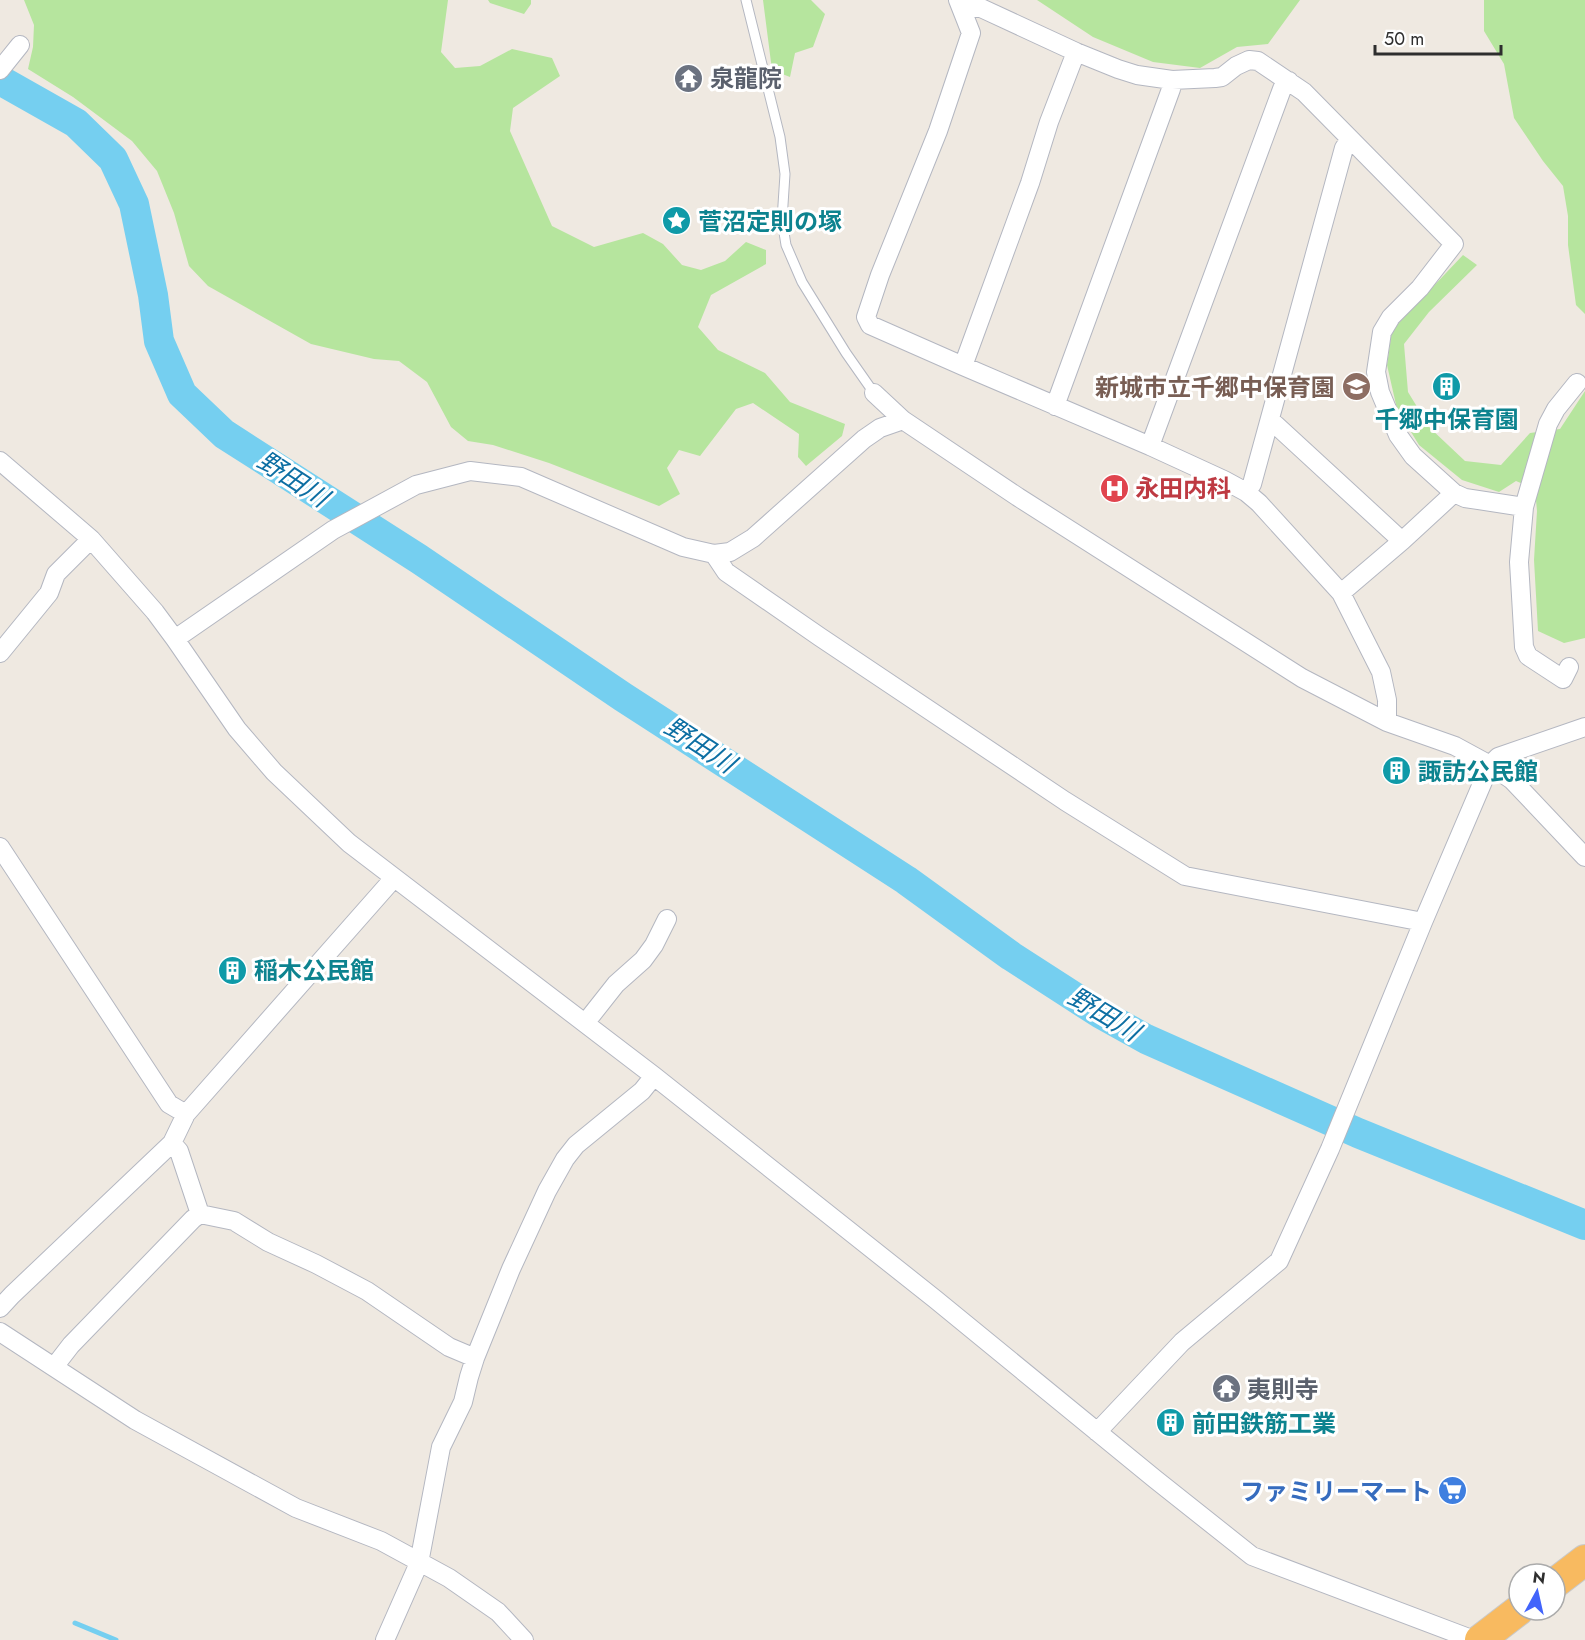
<svg xmlns="http://www.w3.org/2000/svg" width="1585" height="1640" viewBox="0 0 1585 1640" font-family="Jost,'Noto Sans JP',sans-serif">
<style>
.green{fill:#b6e59e}
.lines{fill:none;stroke-linecap:round;stroke-linejoin:round}
.stream{stroke:#75cff0;stroke-width:5}
.river{stroke:#75cff0;stroke-width:30}
.service-casing{stroke:#b4b7c1;stroke-width:11}
.minor-casing{stroke:#b4b7c1;stroke-width:20}
.trunk-casing{stroke:#c9c9c9;stroke-width:32}
.service{stroke:#fff;stroke-width:9}
.minor{stroke:#fff;stroke-width:18}
.trunk{stroke:#f8ba60;stroke-width:30}
.labels{text-anchor:middle;dominant-baseline:central;stroke-width:6;stroke-linejoin:round;paint-order:stroke}
.worship-label{font-size:24px;font-weight:bold;fill:#5b616d;stroke:#fff;text-anchor:start}
.culture-label{font-size:24px;font-weight:bold;fill:#0d838f;stroke:#fff;text-anchor:start}
.education-label{font-size:24px;font-weight:bold;fill:#785e54;stroke:#fff;text-anchor:end}
.health-label{font-size:24px;font-weight:bold;fill:#be3a42;stroke:#fff;text-anchor:start}
.shop-label{font-size:24px;font-weight:bold;fill:#366cbe;stroke:#fff;text-anchor:end}
.water-label{font-size:26px;font-style:italic;fill:#0d6fa3;stroke:#fff}
</style>
<rect width="100%" height="100%" fill="#efe9e1"/>
<path class="green" d="M 24,0 L 448,0 L 441,52 L 455,68 L 480,66 L 512,49 L 552,58 L 560,76 L 513,108 L 510,131 L 552,226 L 594,247 L 643,233 L 663,244 L 682,265 L 701,270 L 725,261 L 746,242 L 766,250 L 766,264 L 711,295 L 698,327 L 718,350 L 765,373 L 790,402 L 845,424 L 842,436 L 806,466 L 798,457 L 799,434 L 753,403 L 736,409 L 700,456 L 679,450 L 667,468 L 680,494 L 659,506 L 549,463 L 493,445 L 468,441 L 451,427 L 427,382 L 399,361 L 374,359 L 311,344 L 208,286 L 189,266 L 174,213 L 157,171 L 132,141 L 73,97 L 28,69 L 33,47 L 34,25 Z
M 488,0 L 531,0 L 531,4 L 524,14 L 490,3 Z
M 763,0 L 811,0 L 825,14 L 813,47 L 795,53 L 790,77 L 772,70 Z
M 1037,0 L 1300,0 L 1268,44 L 1237,47 L 1200,68 L 1153,62 L 1093,37 Z
M 1484,0 L 1585,0 L 1585,314 L 1576,305 L 1568,245 L 1568,216 L 1563,186 L 1543,161 L 1514,118 L 1504,64 L 1484,31 Z
M 1463,255 L 1477,265 L 1429,312 L 1404,344 L 1408,392 L 1430,428 L 1465,461 L 1501,465 L 1530,433 L 1560,429 L 1585,391 L 1585,638 L 1564,643 L 1538,631 L 1534,560 L 1537,511 L 1535,489 L 1516,481 L 1499,492 L 1462,480 L 1419,445 L 1397,409 L 1387,365 L 1392,330 Z"/>
<g class="lines">
<path class="stream" d="M 75,1623 L 116,1640"/>
<path class="river" d="M 0,80 L 76,123 L 113,159 L 134,204 L 153,295 L 159,341 L 182,394 L 224,434 L 419,559 L 623,697 L 906,880 L 1011,956 L 1101,1014 L 1146,1039 L 1358,1133 L 1585,1225"/>
<defs>
<path id="service" d="M 746,0 L 780,137 L 785,174 L 782,220 L 786,245 L 802,282 L 846,353 L 874,393"/>
<path id="minor" d="M 958,0 L 971,33 L 938,131 L 880,275 L 866,317 L 870,325 L 963,366 L 1150,446 L 1224,480 L 1246,492 L 1259,503 L 1341,593 L 1381,672 L 1387,700 L 1387,722
M 961,7 L 981,8 L 1076,52 L 1118,69 L 1137,75 L 1172,80 L 1215,78 L 1222,77 L 1236,66 L 1249,60 L 1258,61 L 1304,92 L 1454,244 L 1420,288 L 1391,317 L 1382,332 L 1376,372 L 1380,392 L 1398,435 L 1413,456 L 1454,493 L 1465,498 L 1524,507
M 0,70 L 20,45
M 963,366 L 1030,183 L 1049,122 L 1076,52
M 874,393 L 903,420
M 1055,406 L 1171,89 L 1172,80
M 1269,423 L 1276,425 L 1402,541
M 1150,446 L 1282,89 L 1289,81
M 0,461 L 91,539 L 155,612 L 175,639 L 237,729 L 274,772 L 349,843 L 654,1076 L 935,1299 L 1155,1479 L 1252,1556 L 1474,1640
M 1246,492 L 1252,484 L 1344,148 L 1350,139
M 714,554 L 726,572 L 820,637 L 1065,801 L 1185,876 L 1423,922
M 1341,593 L 1402,541 L 1454,493
M 175,639 L 333,530 L 416,485 L 470,471 L 521,477 L 683,547 L 714,554 L 730,552 L 753,538 L 864,439 L 880,428 L 903,420 L 1018,497 L 1302,678 L 1387,722 L 1455,746 L 1490,765 L 1498,757 L 1585,727
M 0,653 L 49,593 L 56,574 L 91,539
M 1569,667 L 1563,679 L 1528,656 L 1524,647 L 1519,562 L 1524,507 L 1548,424 L 1556,409 L 1577,383
M 0,847 L 169,1104 L 186,1114
M 586,1022 L 616,984 L 643,960 L 654,945 L 667,919
M 200,1214 L 234,1221 L 268,1242 L 316,1264 L 367,1291 L 449,1347 L 475,1358
M 0,1308 L 12,1295 L 172,1143 L 186,1114 L 394,878
M 0,1332 L 135,1420 L 296,1508 L 381,1541 L 449,1578 L 498,1612 L 524,1640
M 54,1367 L 71,1345 L 193,1219 L 200,1214 L 179,1151 L 172,1143
M 1097,1432 L 1182,1342 L 1279,1261 L 1330,1149 L 1423,922 L 1490,765 L 1512,780 L 1585,857
M 385,1640 L 419,1563 L 441,1447 L 463,1402 L 469,1377 L 475,1358 L 511,1269 L 547,1191 L 565,1159 L 576,1145 L 642,1091 L 654,1076"/>
<path id="trunk" d="M 1555,1583 L 1585,1560
M 1480,1640 L 1519,1610"/>
</defs>
<use href="#service" class="service-casing"/>
<use href="#minor" class="minor-casing"/>
<use href="#trunk" class="trunk-casing"/>
<use href="#service" class="service"/>
<use href="#minor" class="minor"/>
<use href="#trunk" class="trunk"/>
</g>
<defs>
<symbol id="temple-disc" viewBox="-11 -11 22 22"><circle r="9.5" fill="#6b7280" stroke="#fff"/><path d="M0-6L5-2H3V0L6.5 2.5H4V6H1.5V3h-3V6H-4V2.5H-6.5L-3 0V-2H-5Z" fill="#fff"/></symbol>
<symbol id="sight-disc" viewBox="-11 -11 22 22"><circle r="9.5" fill="#0f9aa8" stroke="#fff"/><path d="M0-6L1.8-2.2L6-1.7L2.9 1.2L3.7 5.4L0 3.3L-3.7 5.4L-2.9 1.2L-6-1.7L-1.8-2.2Z" fill="#fff"/></symbol>
<symbol id="building-disc" viewBox="-11 -11 22 22"><circle r="9.5" fill="#0f9aa8" stroke="#fff"/><path d="M-4-6H4V6H1V3H-1V6H-4ZM-2.5-4.3h1.7v1.8h-1.7ZM.8-4.3h1.7v1.8H.8ZM-2.5-1h1.7V.8h-1.7ZM.8-1h1.7V.8H.8Z" fill="#fff"/></symbol>
<symbol id="school-disc" viewBox="-11 -11 22 22"><circle r="9.5" fill="#8d6e63" stroke="#fff"/><path d="M0-5L7-2L0 1L-7-2ZM-4 1L0 2.5L4 1V4Q0 6-4 4Z" fill="#fff"/></symbol>
<symbol id="hospital-disc" viewBox="-11 -11 22 22"><circle r="9.5" fill="#e0444e" stroke="#fff"/><path d="M-5-5h3v3.5h4V-5h3V5h-3V1.5h-4V5h-3Z" fill="#fff"/></symbol>
<symbol id="supermarket-disc" viewBox="-11 -11 22 22"><circle r="9.5" fill="#3f7fe0" stroke="#fff"/><path d="M-6-5.5h2.5l.6 2H6L4.5 2H-2.5L-4.4-4H-6ZM-1.5 3.2a1.3 1.3 0 1 0 .1 0ZM3 3.2a1.3 1.3 0 1 0 .1 0Z" fill="#fff"/></symbol>
</defs>
<g fill-rule="evenodd">
<use href="#temple-disc" x="672" y="62" width="33" height="33"/>
<use href="#sight-disc" x="660" y="204" width="33" height="33"/>
<use href="#building-disc" x="1430" y="370" width="33" height="33"/>
<use href="#school-disc" x="1340" y="370" width="33" height="33"/>
<use href="#hospital-disc" x="1098" y="472" width="33" height="33"/>
<use href="#building-disc" x="1380" y="754" width="33" height="33"/>
<use href="#building-disc" x="216" y="954" width="33" height="33"/>
<use href="#temple-disc" x="1210" y="1372" width="33" height="33"/>
<use href="#building-disc" x="1154" y="1406" width="33" height="33"/>
<use href="#supermarket-disc" x="1436" y="1474" width="33" height="33"/>
</g>
<g class="labels">
<g class="worship-label">
<text x="710" y="78">泉龍院</text>
<text x="1247" y="1389">夷則寺</text>
</g>
<g class="culture-label">
<text x="698" y="221">菅沼定則の塚</text>
<text x="1447" y="419" text-anchor="middle">千郷中保育園</text>
<text x="1418" y="771">諏訪公民館</text>
<text x="254" y="970">稲木公民館</text>
<text x="1192" y="1423">前田鉄筋工業</text>
</g>
<g class="education-label">
<text x="1335" y="387">新城市立千郷中保育園</text>
</g>
<g class="health-label">
<text x="1135" y="488">永田内科</text>
</g>
<g class="shop-label">
<text x="1432" y="1491">ファミリーマート</text>
</g>
<g class="water-label">
<text transform="translate(293 479) rotate(33)">野田川</text>
<text transform="translate(700 745) rotate(33)">野田川</text>
<text transform="translate(1104 1014) rotate(31)">野田川</text>
</g>
</g>
<g transform="translate(1537 1592) rotate(8)"><circle r="28" fill="#ffffff" stroke="#ababab" stroke-width="1.5"/>
<path d="M0-4.5L10 22L0 15L-10 22Z" fill="#4264fb"/>
<text y="-9" font-size="16" font-weight="bold" text-anchor="middle" fill="#2e2e2e">N</text>
</g>
<path d="M1375 45v9h126v-9" fill="none" stroke="#2e2e2e" stroke-width="3"/>
<text x="1384" y="45" font-size="18" fill="#2e2e2e" stroke="#ffffff" stroke-width="4.5" paint-order="stroke">50 m</text>
</svg>
